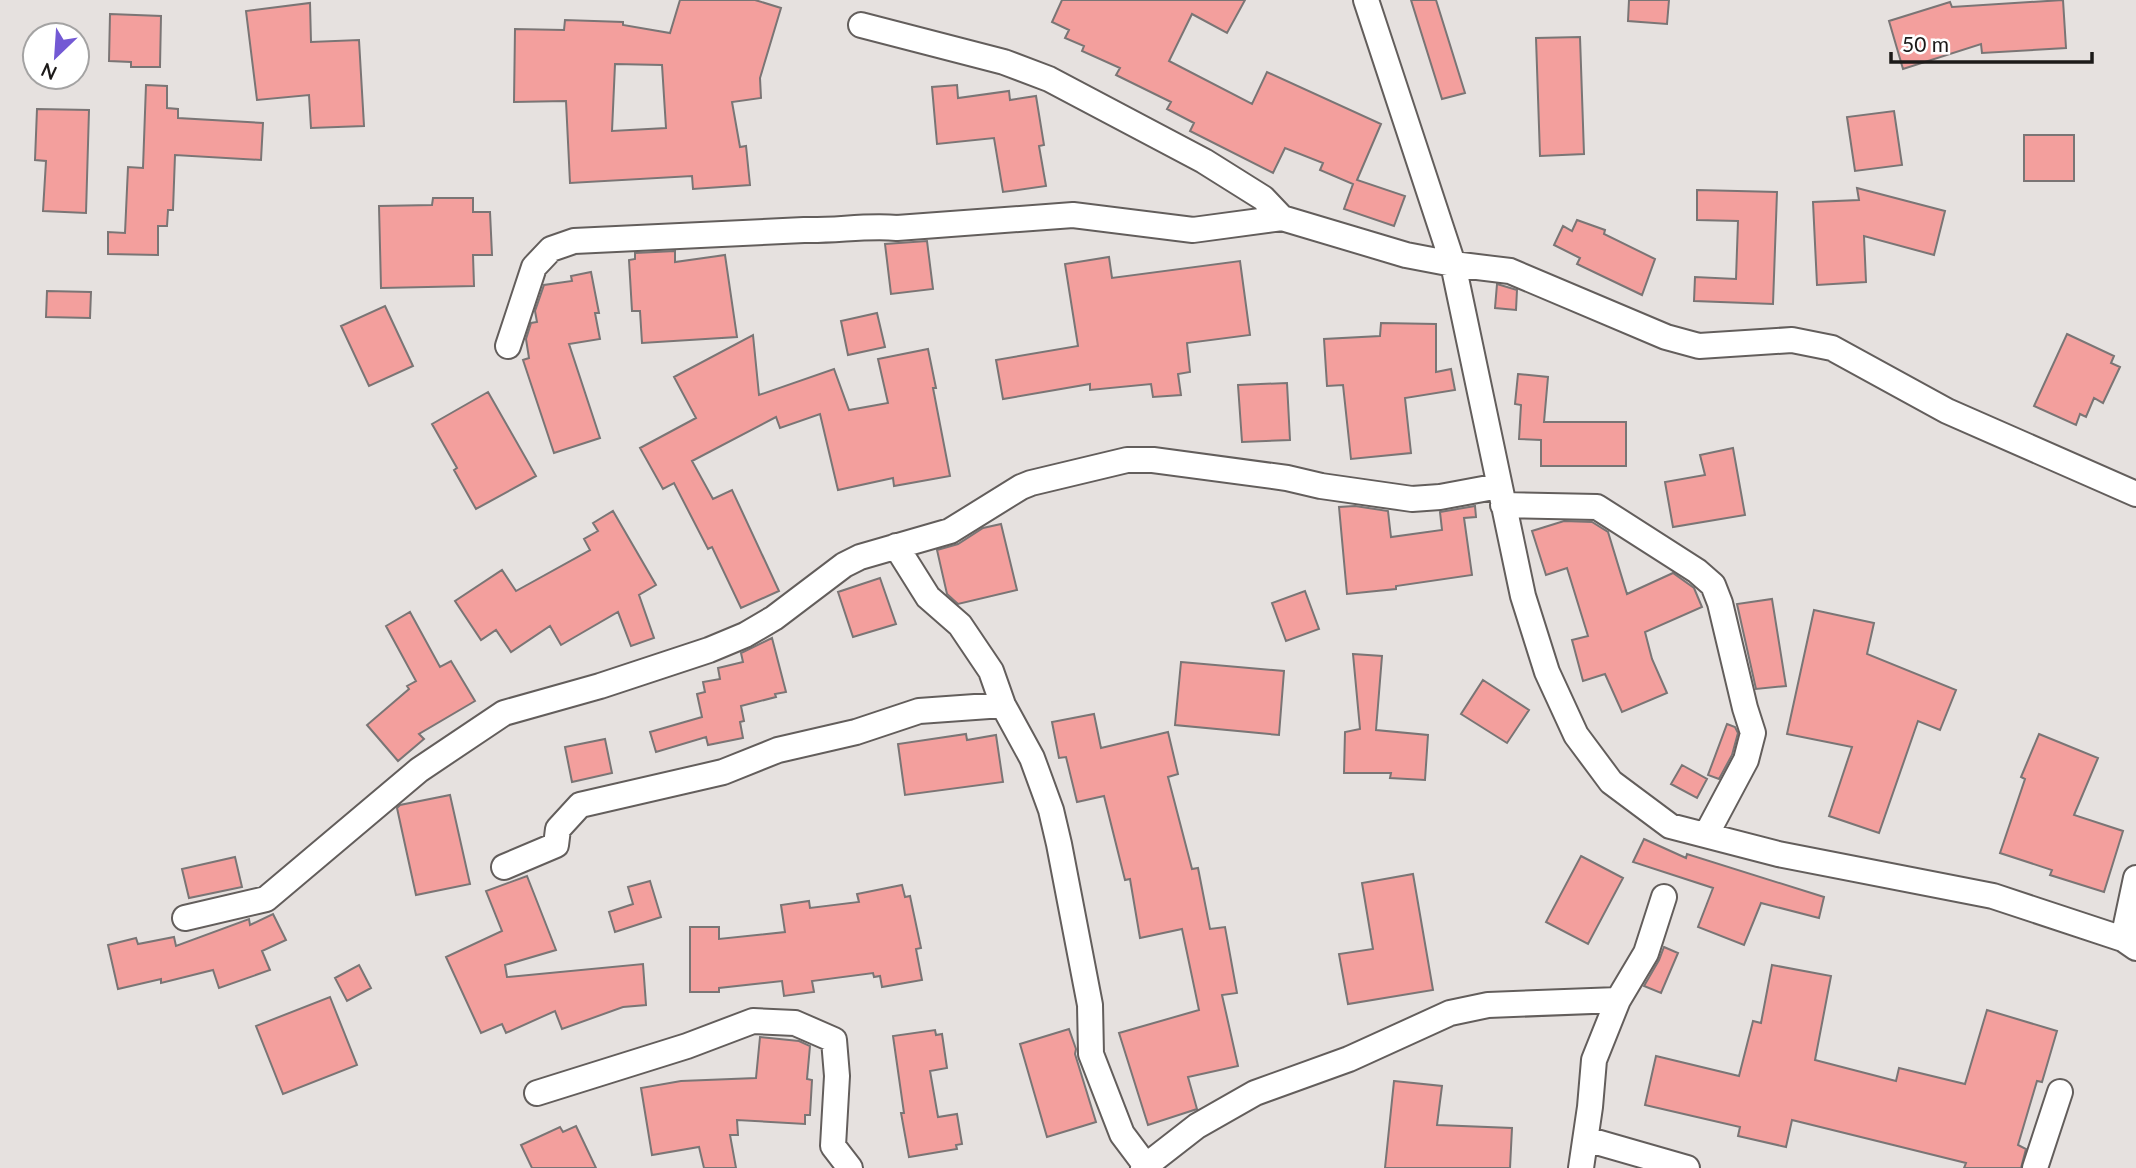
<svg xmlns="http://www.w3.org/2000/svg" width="2136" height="1168" viewBox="0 0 2136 1168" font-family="Lato,sans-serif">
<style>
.building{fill:#f39f9d;stroke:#7a7575;stroke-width:2;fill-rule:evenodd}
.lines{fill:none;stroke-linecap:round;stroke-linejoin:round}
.street-casing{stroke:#635e5c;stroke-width:28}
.street{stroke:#fff;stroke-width:24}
</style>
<rect width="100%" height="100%" fill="#e6e1df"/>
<path class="building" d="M 680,0 L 755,0 L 781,8 L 760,78 L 761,98 L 732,102 L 740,147 L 746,146 L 750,185 L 693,189 L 692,176 L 570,183 L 566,101 L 514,102 L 515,29 L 564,30 L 565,20 L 623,22 L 623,25 L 670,33 ZM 615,64 L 662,65 L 666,128 L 612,131 Z
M 1062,0 L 1245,0 L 1227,33 L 1192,14 L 1169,61 L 1252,104 L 1267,72 L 1381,124 L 1357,180 L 1405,196 L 1394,226 L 1344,209 L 1353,184 L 1320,170 L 1323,163 L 1285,148 L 1273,173 L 1190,131 L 1194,123 L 1167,109 L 1171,102 L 1116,75 L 1120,68 L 1082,51 L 1084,46 L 1065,38 L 1069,30 L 1052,22 Z
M 1411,0 L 1436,0 L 1465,93 L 1442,99 Z
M 1629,0 L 1669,0 L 1667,24 L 1628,21 Z
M 2063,0 L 2066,48 L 1982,53 L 1981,44 L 1903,69 L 1889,21 L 1950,2 L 1952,7 Z
M 310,3 L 311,42 L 359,40 L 364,126 L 311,128 L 309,95 L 257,100 L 246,11 Z
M 110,14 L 161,16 L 160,67 L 131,67 L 131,62 L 109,61 Z
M 1580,37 L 1584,154 L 1540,156 L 1536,38 Z
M 146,85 L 167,86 L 167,108 L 178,109 L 178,118 L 263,123 L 261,160 L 175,155 L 173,210 L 168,210 L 167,226 L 158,226 L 158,255 L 108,254 L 108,232 L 125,233 L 128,167 L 143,168 Z
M 957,85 L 958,98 L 1009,91 L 1010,100 L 1036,96 L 1044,145 L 1039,146 L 1046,186 L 1003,192 L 994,138 L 937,144 L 932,87 Z
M 37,109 L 89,110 L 86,213 L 43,211 L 46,161 L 35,160 Z
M 1894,111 L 1902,165 L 1855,171 L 1847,117 Z
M 2024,135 L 2074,135 L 2074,181 L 2024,181 Z
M 1857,188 L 1945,211 L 1934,255 L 1864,236 L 1866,282 L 1817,285 L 1813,202 L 1859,200 Z
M 1697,190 L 1777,192 L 1773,304 L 1694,301 L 1695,277 L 1736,279 L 1738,221 L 1697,220 Z
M 433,198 L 473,198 L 473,212 L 490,212 L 492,255 L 473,255 L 474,286 L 381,288 L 379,206 L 432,205 Z
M 1577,220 L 1605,230 L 1604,234 L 1655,259 L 1642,295 L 1577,264 L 1580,258 L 1554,245 L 1563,226 L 1572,231 Z
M 927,241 L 933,289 L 891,294 L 885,244 Z
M 675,251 L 675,262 L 725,255 L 737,337 L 642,343 L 640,311 L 632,311 L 629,260 L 635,259 L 635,253 Z
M 1109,257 L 1112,278 L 1240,261 L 1250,335 L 1187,343 L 1190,372 L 1178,374 L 1181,395 L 1153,397 L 1151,384 L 1090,390 L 1090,384 L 1003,399 L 996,360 L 1078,346 L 1065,264 Z
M 591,272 L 599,313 L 595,313 L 600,339 L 569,344 L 600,438 L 554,453 L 523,360 L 529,358 L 526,339 L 531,323 L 537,322 L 535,311 L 544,285 L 572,281 L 571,276 Z
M 1497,284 L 1517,290 L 1516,310 L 1495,308 Z
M 47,291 L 91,292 L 90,318 L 46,317 Z
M 385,306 L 413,366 L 369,386 L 341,326 Z
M 877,313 L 885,347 L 848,355 L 841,321 Z
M 1381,323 L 1436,324 L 1436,372 L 1451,369 L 1455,390 L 1405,398 L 1411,453 L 1351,459 L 1343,385 L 1327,386 L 1324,339 L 1380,336 Z
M 2067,334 L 2114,356 L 2111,363 L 2120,367 L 2103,403 L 2094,398 L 2086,417 L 2080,414 L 2076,425 L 2034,406 Z
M 753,335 L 759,395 L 834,369 L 849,410 L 888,403 L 878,359 L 928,349 L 936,388 L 933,388 L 950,476 L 894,486 L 893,478 L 838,490 L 820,414 L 780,428 L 776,417 L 692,461 L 713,499 L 732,490 L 779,591 L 741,608 L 712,547 L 708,549 L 674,483 L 663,489 L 640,448 L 696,418 L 674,377 Z
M 1518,374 L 1548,377 L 1544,422 L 1626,422 L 1626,466 L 1541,466 L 1541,440 L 1519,439 L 1521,405 L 1515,404 Z
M 1287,383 L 1290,440 L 1242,442 L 1238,385 Z
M 488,392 L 536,476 L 476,509 L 454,470 L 457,468 L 432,424 Z
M 1733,448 L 1745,515 L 1673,527 L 1665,482 L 1705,475 L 1700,455 Z
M 1355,506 L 1388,511 L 1391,537 L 1442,530 L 1440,512 L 1475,506 L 1476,517 L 1464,518 L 1472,575 L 1396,586 L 1396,589 L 1347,594 L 1339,507 Z
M 613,511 L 656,585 L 639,595 L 654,638 L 631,646 L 618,612 L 561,645 L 550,626 L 511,652 L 496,630 L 481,640 L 455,601 L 502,570 L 516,591 L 590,550 L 584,539 L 598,531 L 593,523 Z
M 1564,521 L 1592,522 L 1608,532 L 1627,594 L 1673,573 L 1694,588 L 1702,607 L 1645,632 L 1652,659 L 1667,693 L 1622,712 L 1605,674 L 1583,681 L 1572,640 L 1588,636 L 1567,568 L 1546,575 L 1532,531 Z
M 1001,524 L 1017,590 L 958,604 L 947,594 L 937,550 L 958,544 L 983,528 Z
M 880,578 L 896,624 L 853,637 L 838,592 Z
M 1305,591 L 1319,629 L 1286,641 L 1272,603 Z
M 1772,599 L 1786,686 L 1756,689 L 1737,604 Z
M 1814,610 L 1874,623 L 1867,654 L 1956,690 L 1940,730 L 1918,721 L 1879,833 L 1829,816 L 1852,747 L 1787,734 Z
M 410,612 L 440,667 L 451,661 L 475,701 L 419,734 L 424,739 L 398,761 L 367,725 L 409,689 L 407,686 L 416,681 L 386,626 Z
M 772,638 L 786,692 L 775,694 L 776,697 L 741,706 L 744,721 L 740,722 L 743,738 L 708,745 L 706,737 L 656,752 L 650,732 L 702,717 L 697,694 L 705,692 L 703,682 L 720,679 L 718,668 L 743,662 L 741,653 Z
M 1353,654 L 1382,656 L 1376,730 L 1428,735 L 1425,780 L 1390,778 L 1391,773 L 1344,773 L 1345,732 L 1360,729 Z
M 1181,662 L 1284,671 L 1279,735 L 1175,725 Z
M 1483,680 L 1529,710 L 1507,743 L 1461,714 Z
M 1094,714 L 1101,748 L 1168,732 L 1178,774 L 1168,777 L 1192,869 L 1198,868 L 1210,929 L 1225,927 L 1237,993 L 1222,995 L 1238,1066 L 1188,1077 L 1197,1109 L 1148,1125 L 1119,1033 L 1199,1010 L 1182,929 L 1140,938 L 1130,879 L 1125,880 L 1104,796 L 1077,802 L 1066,757 L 1059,758 L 1052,722 Z
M 1727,724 L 1735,727 L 1738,733 L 1732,755 L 1719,779 L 1708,775 Z
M 966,734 L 967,740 L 996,735 L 1003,782 L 905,795 L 898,744 Z
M 2039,734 L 2098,758 L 2074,815 L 2123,831 L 2104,892 L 2050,875 L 2052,870 L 2000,853 L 2025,779 L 2021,777 Z
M 605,739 L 612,773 L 572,782 L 565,747 Z
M 1682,765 L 1707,779 L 1697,798 L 1671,784 Z
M 450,795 L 470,884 L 416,895 L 397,808 L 400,805 Z
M 1644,839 L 1686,858 L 1687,854 L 1824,897 L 1819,918 L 1761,903 L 1744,945 L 1698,927 L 1713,888 L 1633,862 Z
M 1581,856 L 1623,878 L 1588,944 L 1546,922 Z
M 235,857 L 242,887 L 189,898 L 182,869 Z
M 1413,874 L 1433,990 L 1348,1004 L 1339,954 L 1373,949 L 1362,883 Z
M 527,876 L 556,950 L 505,965 L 507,977 L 643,964 L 646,1005 L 623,1007 L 562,1029 L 555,1011 L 506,1033 L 502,1024 L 481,1033 L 446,957 L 502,931 L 486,891 Z
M 650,881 L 661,917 L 615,932 L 609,912 L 633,904 L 628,887 Z
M 902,885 L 905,897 L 910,896 L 921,948 L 916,949 L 922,980 L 882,987 L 880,976 L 874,977 L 873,973 L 812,981 L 814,992 L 784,996 L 782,981 L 719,988 L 719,992 L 690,992 L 690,927 L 719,927 L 719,939 L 785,932 L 781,905 L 809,901 L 810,908 L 859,902 L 857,894 Z
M 273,914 L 286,940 L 262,951 L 270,970 L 219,988 L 213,970 L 161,983 L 161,979 L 118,989 L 108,945 L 136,938 L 138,944 L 174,937 L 176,946 L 249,919 L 250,925 Z
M 1664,947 L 1678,953 L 1661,993 L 1644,986 L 1659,960 Z
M 359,965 L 371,988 L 347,1001 L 335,978 Z
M 1772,965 L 1831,976 L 1815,1060 L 1896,1081 L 1899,1068 L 1965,1084 L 1987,1010 L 2057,1031 L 2042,1082 L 2037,1081 L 2018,1145 L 2026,1149 L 2021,1168 L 1964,1168 L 1966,1163 L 1792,1120 L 1786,1147 L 1738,1136 L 1740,1127 L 1645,1105 L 1656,1056 L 1739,1076 L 1753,1021 L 1761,1023 Z
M 330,997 L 357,1065 L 283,1094 L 256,1026 Z
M 1069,1029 L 1076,1049 L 1075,1054 L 1096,1122 L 1047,1137 L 1020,1044 Z
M 935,1030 L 936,1035 L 942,1034 L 947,1068 L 930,1071 L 938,1117 L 957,1114 L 962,1144 L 956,1145 L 957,1149 L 909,1157 L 901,1113 L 904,1113 L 893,1036 Z
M 760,1037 L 799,1041 L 810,1046 L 807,1079 L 812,1080 L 810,1115 L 805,1115 L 805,1124 L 737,1120 L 738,1135 L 730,1135 L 736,1168 L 704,1168 L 699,1147 L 652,1155 L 641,1088 L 681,1081 L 756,1078 Z
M 1394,1081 L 1442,1086 L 1437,1125 L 1512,1128 L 1510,1168 L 1385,1168 Z
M 576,1126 L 596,1168 L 532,1168 L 521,1145 L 560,1127 L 563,1132 Z"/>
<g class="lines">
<defs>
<path id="street" d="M 1366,0 L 1453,264 L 1523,596 L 1547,672 L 1576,735 L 1611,782 L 1670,826 L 1778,854 L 1993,896 L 2123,939 L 2136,948
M 861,25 L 1004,62 L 1049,79 L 1204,161 L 1263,198 L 1282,218
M 508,346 L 534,267 L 551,249 L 574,241 L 804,230 C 836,231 866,225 897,228 L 1073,215 L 1193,230 L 1282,218 L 1406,255 L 1453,264 L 1510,271 L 1666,337 L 1699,346 L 1792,340 L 1832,348 L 1947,411 L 2136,494
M 1503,505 L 1597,507 L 1697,571 L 1713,585 L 1720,603 L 1745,708 L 1753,733 L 1746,760 L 1706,835
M 896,546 L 928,597 L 960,625 L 991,671 L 1003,705 L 1032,758 L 1051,810 L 1059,844 L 1090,1005 L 1091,1054 L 1122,1134 L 1146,1166
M 504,867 L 556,845 L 558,829 L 580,805 L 723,772 L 778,750 L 856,732 L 919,711 L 1003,705
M 185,918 L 266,899 L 419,770 L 504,713 L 600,686 L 709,650 L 745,635 L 774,618 L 844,565 L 860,557 L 950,531 L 1021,487 L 1031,483 L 1127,460 L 1153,460 L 1287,478 L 1321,486 L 1412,499 L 1440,497 L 1499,486
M 2123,939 L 2136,878
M 537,1093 L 687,1046 L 753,1021 L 795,1023 L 834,1040 L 837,1076 L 833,1146 L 850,1168
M 1586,1139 L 1687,1168
M 1143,1168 L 1197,1126 L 1255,1093 L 1349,1059 L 1450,1013 L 1488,1005 L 1618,1000
M 1581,1168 L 1590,1107 L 1594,1060 L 1618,1000 L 1646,953 L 1664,897
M 2035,1168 L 2060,1092"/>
</defs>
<use href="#street" class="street-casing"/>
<use href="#street" class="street"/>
</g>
<g transform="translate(56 56) rotate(205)"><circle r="33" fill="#ffffff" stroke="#a4a3a3" stroke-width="2"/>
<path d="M0-5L12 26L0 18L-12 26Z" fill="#7359d4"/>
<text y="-10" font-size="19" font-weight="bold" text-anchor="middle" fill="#1c1a19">N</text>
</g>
<path d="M1891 52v10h201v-10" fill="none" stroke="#1c1a19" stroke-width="3.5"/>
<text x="1902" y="52" font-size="21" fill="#1c1a19" stroke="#ffffff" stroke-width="5" paint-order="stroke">50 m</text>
</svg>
